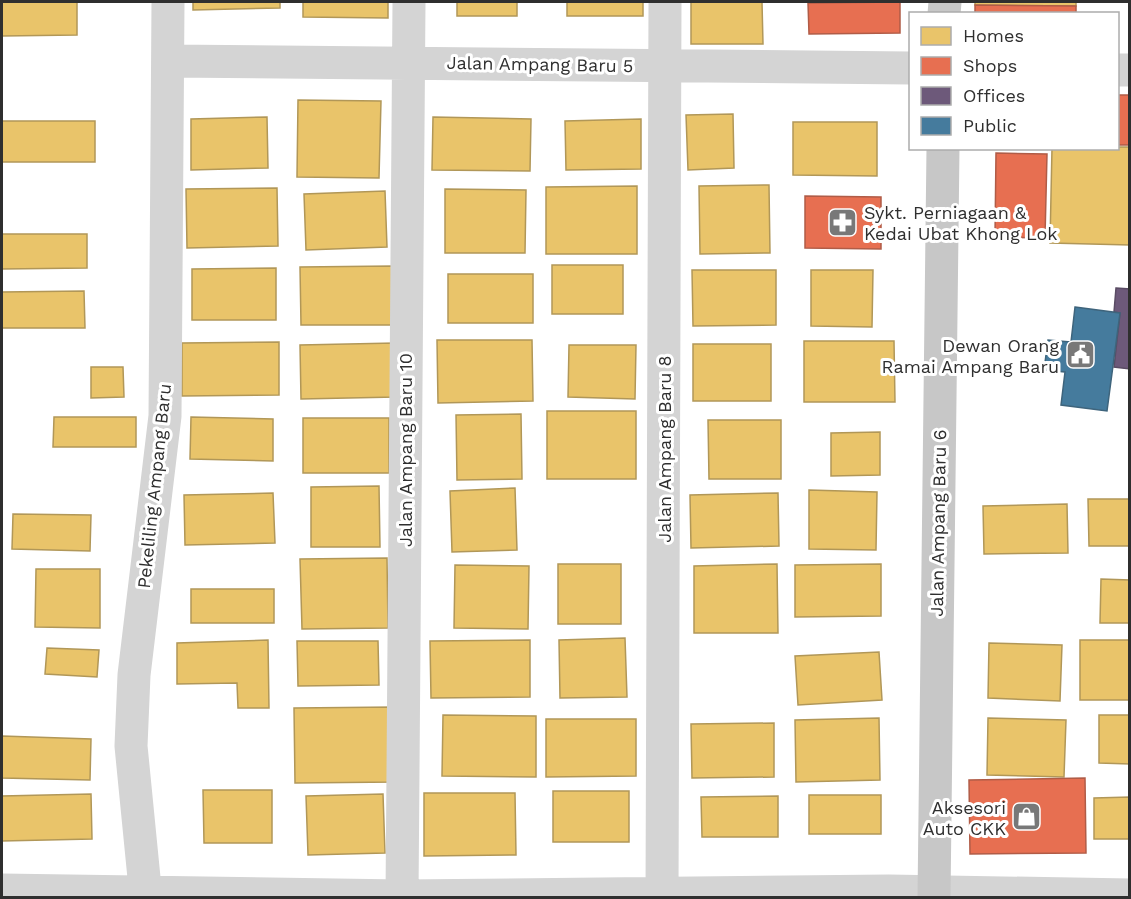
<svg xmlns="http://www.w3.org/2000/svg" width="1131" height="899" viewBox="0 0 1131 899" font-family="'Work Sans',sans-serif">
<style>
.homes{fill:#e9c46a;stroke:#b19758;stroke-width:1.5}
.shops{fill:#e76f51;stroke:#b05c47;stroke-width:1.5}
.offices{fill:#6d597a;stroke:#5a4c64;stroke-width:1.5}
.public{fill:#457b9d;stroke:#3e647c;stroke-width:1.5}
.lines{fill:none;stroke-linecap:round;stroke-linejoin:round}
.minor{stroke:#d4d4d4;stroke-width:33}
.major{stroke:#c7c7c7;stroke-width:33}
.labels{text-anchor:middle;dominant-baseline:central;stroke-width:6;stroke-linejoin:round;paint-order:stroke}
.street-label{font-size:18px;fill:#2f2f2f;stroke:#fff}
.poi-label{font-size:18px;fill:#2f2f2f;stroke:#fff;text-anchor:end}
</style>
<rect width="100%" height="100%" fill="#fff"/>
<path class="homes" d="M 2,2 L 77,2 L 77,35 L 2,36 Z
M 193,2 L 280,2 L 280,8 L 193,10 Z
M 303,2 L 388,2 L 388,18 L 303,17 Z
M 457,2 L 517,2 L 517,16 L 457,16 Z
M 567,2 L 643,2 L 643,16 L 567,16 Z
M 691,2 L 762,2 L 763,44 L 691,44 Z
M 975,2 L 1076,2 L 1076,6 L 975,5 Z
M 298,100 L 381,101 L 379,178 L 297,177 Z
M 733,114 L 734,168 L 688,170 L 686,115 Z
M 267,117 L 268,168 L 191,170 L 191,119 Z
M 433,117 L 531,119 L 530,171 L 432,170 Z
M 641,119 L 641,169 L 566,170 L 565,121 Z
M 2,121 L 95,121 L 95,162 L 2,162 Z
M 793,122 L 877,122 L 877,176 L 793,175 Z
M 1118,147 L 1130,147 L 1130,245 L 1050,243 L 1052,148 Z
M 769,185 L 770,253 L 700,254 L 699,186 Z
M 637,186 L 637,254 L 546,254 L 546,187 Z
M 277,188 L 278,246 L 187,248 L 186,189 Z
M 445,189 L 526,190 L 525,253 L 445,253 Z
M 385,191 L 387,247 L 306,250 L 304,194 Z
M 2,234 L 87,234 L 87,268 L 2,269 Z
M 552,265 L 623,265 L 623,314 L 552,314 Z
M 392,266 L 393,325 L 301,325 L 300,267 Z
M 276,268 L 276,320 L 192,320 L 192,269 Z
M 692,270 L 776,270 L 776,325 L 693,326 Z
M 811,270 L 873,270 L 872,327 L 811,326 Z
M 448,274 L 533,274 L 533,323 L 448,323 Z
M 84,291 L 85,328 L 2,328 L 2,292 Z
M 437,340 L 532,340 L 533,401 L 438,403 Z
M 804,341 L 894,341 L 895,402 L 804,402 Z
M 279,342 L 279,395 L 182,396 L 182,343 Z
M 395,343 L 396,397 L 301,399 L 300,345 Z
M 693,344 L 771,344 L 771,401 L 693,401 Z
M 569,345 L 636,345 L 635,399 L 568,397 Z
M 91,367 L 123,367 L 124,397 L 91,398 Z
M 547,411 L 636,411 L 636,479 L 547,479 Z
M 521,414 L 522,479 L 457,480 L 456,415 Z
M 54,417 L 136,417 L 136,447 L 53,447 Z
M 191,417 L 273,419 L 273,461 L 190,459 Z
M 303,418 L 389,418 L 389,473 L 303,473 Z
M 708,420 L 781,420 L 781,479 L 709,479 Z
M 880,432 L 880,475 L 831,476 L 831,433 Z
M 379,486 L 380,547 L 311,547 L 311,487 Z
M 515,488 L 517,550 L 452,552 L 450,491 Z
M 809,490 L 877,492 L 876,550 L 809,549 Z
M 273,493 L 275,543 L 185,545 L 184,495 Z
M 778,493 L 779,546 L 691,548 L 690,495 Z
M 1088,499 L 1130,499 L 1130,546 L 1089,546 Z
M 1067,504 L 1068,553 L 984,554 L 983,506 Z
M 13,514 L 91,515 L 90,551 L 12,549 Z
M 387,558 L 388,628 L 302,629 L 300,559 Z
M 558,564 L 621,564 L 621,624 L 558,624 Z
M 777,564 L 778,633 L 694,633 L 694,566 Z
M 881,564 L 881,616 L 795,617 L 795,565 Z
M 455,565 L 529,566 L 528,629 L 454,628 Z
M 36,569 L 100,569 L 100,628 L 35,627 Z
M 1101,579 L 1130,580 L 1130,623 L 1100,623 Z
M 191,589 L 274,589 L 274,623 L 191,623 Z
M 625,638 L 627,697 L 560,698 L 559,640 Z
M 268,640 L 269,708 L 238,708 L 237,683 L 177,684 L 177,643 Z
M 530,640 L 530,697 L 431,698 L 430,641 Z
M 1080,640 L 1130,640 L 1130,700 L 1080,700 Z
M 297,641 L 378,641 L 379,685 L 298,686 Z
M 989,643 L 1062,645 L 1060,701 L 988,698 Z
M 47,648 L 99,650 L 97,677 L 45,674 Z
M 879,652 L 882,700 L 798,705 L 795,656 Z
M 395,707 L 396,782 L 295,783 L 294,708 Z
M 443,715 L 536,716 L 536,777 L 442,776 Z
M 1099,715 L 1130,715 L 1130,764 L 1099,763 Z
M 879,718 L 880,780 L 796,782 L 795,720 Z
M 988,718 L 1066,720 L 1064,777 L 987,775 Z
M 546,719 L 636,719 L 636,776 L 546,777 Z
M 774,723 L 774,777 L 692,778 L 691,724 Z
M 2,736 L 91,739 L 90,780 L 2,778 Z
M 203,790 L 272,790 L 272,843 L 204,843 Z
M 553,791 L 629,791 L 629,842 L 553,842 Z
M 424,793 L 515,793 L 516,855 L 424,856 Z
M 91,794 L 92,839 L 2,841 L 2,796 Z
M 383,794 L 385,853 L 308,855 L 306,796 Z
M 809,795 L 881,795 L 881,834 L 809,834 Z
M 778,796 L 778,837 L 702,837 L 701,797 Z
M 1130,797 L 1130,839 L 1094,839 L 1094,798 Z"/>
<path class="shops" d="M 808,2 L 900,2 L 808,3 Z
M 900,2 L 900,33 L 809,34 L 808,3 Z
M 975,5 L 1076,6 L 1076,14 L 975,14 Z
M 1118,95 L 1130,95 L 1130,145 L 1118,145 Z
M 996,153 L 1047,154 L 1045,238 L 995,237 Z
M 805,196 L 881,197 L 881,249 L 805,248 Z
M 1085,778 L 1086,853 L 970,854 L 969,780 Z"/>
<path class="offices" d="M 1116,288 L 1130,289 L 1130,369 L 1114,367 L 1120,313 L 1114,312 Z"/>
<path class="public" d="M 1075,307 L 1120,313 L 1107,411 L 1061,405 L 1065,372 L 1044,370 L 1048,340 L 1071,342 Z"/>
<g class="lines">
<path class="minor" d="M 169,61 L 910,68
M 1118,70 L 1130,70
M 2,890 L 402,896 L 889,891 L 1130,895
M 146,898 L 131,746 L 134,675 L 165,416 L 168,2
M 402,898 L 409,2
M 662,898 L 665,2"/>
<path class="major" d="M 944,14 L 945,2
M 934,898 L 943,148"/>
</g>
<defs>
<symbol id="pharmacy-square" viewBox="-11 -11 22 22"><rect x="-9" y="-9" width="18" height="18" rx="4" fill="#787878" stroke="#fff"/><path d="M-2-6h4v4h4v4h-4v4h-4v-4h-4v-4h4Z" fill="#fff"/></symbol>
<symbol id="civic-square" viewBox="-11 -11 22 22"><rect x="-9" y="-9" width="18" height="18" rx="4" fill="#787878" stroke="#fff"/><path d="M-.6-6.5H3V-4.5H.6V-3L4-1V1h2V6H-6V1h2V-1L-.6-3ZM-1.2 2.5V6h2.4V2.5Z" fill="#fff"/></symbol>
<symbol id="shop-square" viewBox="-11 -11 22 22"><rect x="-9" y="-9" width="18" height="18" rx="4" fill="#787878" stroke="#fff"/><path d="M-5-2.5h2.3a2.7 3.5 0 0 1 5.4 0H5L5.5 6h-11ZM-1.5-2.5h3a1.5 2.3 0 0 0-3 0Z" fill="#fff"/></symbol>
</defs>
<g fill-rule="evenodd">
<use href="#pharmacy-square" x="826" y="206" width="33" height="33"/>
<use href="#civic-square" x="1064" y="338" width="33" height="33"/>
<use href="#shop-square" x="1010" y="800" width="33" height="33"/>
</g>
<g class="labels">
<g class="street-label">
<text transform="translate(540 64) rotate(1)">Jalan Ampang Baru 5</text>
<text transform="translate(664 449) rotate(-90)">Jalan Ampang Baru 8</text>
<text transform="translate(405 450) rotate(-90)">Jalan Ampang Baru 10</text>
<text transform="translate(154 486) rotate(-84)">Pekeliling Ampang Baru</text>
<text transform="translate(938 523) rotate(-89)">Jalan Ampang Baru 6</text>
</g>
<g class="poi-label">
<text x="864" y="212" text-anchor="start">Sykt. Perniagaan &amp;<tspan x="864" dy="21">Kedai Ubat Khong Lok</tspan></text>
<text x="1059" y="345">Dewan Orang<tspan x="1059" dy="21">Ramai Ampang Baru</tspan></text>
<text x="1006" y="807">Aksesori<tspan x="1006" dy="21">Auto CKK</tspan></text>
</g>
</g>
<rect width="1131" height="899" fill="none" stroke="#2f2f2f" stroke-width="6"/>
<rect x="909" y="12" width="210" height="138" fill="#ffffff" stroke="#acacac" stroke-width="1.5"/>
<rect x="921" y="27" width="30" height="18" fill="#e9c46a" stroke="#acacac" stroke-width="1.5"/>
<text x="963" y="42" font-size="18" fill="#2f2f2f">Homes</text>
<rect x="921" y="57" width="30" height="18" fill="#e76f51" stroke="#acacac" stroke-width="1.5"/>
<text x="963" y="72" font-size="18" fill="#2f2f2f">Shops</text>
<rect x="921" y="87" width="30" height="18" fill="#6d597a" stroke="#acacac" stroke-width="1.5"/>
<text x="963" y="102" font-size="18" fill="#2f2f2f">Offices</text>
<rect x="921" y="117" width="30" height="18" fill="#457b9d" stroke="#acacac" stroke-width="1.5"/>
<text x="963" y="132" font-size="18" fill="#2f2f2f">Public</text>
</svg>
